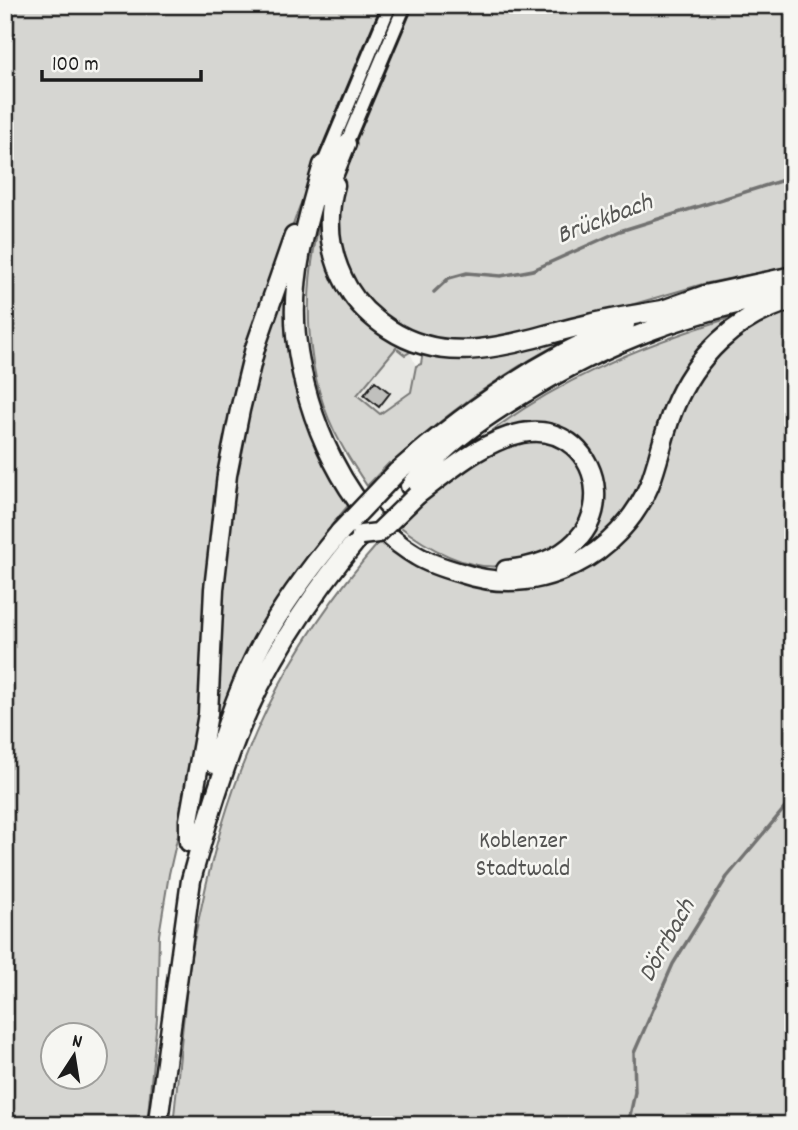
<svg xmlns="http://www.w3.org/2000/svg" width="798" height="1130" viewBox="0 0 798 1130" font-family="Dekko,sans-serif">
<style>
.built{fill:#e6e6e2}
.green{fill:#d6d6d2;stroke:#797977;stroke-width:2;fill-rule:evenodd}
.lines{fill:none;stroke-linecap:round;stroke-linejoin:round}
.stream{stroke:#727271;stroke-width:3.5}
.building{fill:#c0c0bd;stroke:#1c1c1c;stroke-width:2}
.minor-casing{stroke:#1c1c1c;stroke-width:18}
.highway-casing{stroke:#1c1c1c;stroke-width:23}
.minor{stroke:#f6f6f2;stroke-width:12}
.highway{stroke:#f6f6f2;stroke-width:18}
.highway-bridge-casing{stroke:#1c1c1c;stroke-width:23;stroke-linecap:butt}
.highway-bridge{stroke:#f6f6f2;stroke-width:18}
.labels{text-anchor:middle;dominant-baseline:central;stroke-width:5;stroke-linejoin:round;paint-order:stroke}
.park-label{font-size:24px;fill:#545453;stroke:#f6f6f2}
.water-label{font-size:26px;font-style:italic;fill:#565654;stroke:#f6f6f2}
</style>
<rect width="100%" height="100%" fill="#f6f6f2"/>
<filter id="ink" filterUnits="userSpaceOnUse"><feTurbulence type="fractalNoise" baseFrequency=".0143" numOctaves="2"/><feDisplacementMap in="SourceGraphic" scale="14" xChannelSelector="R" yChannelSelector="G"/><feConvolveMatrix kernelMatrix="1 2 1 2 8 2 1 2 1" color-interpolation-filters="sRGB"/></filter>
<g filter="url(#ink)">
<path class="built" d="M 396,348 L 405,355 L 410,352 L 416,366 L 411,392 L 380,414 L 357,395 Z"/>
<path class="green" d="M 5,5 L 384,5 L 299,208 L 266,301 L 260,304 L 252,329 L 190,782 L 169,874 L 159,935 L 157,1019 L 147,1125 L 5,1125 ZM 52,1036 L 94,1036 L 94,1078 L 52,1078 Z
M 412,5 L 793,5 L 793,266 L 703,284 L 538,332 L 462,344 L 420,337 L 389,321 L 361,294 L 346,270 L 334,216 L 335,204 L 345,162 Z
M 322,213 L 327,252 L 410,352 L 405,355 L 396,348 L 357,395 L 380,414 L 411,392 L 416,366 L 421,364 L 423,351 L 582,332 C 512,366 448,411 391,464 L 389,463 L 367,486 C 358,472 349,459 341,444 C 302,375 302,288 322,213 Z
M 286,279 L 290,280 L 292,364 L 296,387 L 313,437 L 325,464 L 352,501 L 331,526 L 333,528 L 210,749 L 218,690 L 220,588 L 235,479 L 254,389 Z
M 793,310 L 793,1125 L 173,1125 C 179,1070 183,1016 190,961 C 193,942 198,923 202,904 C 232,762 285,648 382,539 L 487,587 L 615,543 L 688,389 L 733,335 L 778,313 Z
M 733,317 L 736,324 L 717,337 L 640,495 L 595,549 L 553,564 L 600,494 L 565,436 L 476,443 C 552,382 641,345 733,317 Z
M 539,437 L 576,454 L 592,501 L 570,542 C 551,550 529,562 508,565 C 470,573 425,547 397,524 L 426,493 L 504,442 Z"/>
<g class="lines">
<path class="stream" d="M 434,292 L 449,278 L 467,273 L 501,276 L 533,270 L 620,231 L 793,177
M 628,1125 L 635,1092 L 634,1053 L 673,964 L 727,877 L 793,798"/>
</g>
<path class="building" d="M 375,381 L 390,393 L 379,407 L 364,395 Z"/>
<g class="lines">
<defs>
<path id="minor" d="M 346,144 L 405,5
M 323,165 L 390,5"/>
<path id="highway" d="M 323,165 C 307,220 290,277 296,336 C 305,416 345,514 417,556 C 430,564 447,569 461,573 C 500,586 538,583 574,565 C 607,549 635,519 649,486 C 659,461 663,435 673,410 C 695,356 736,316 793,300
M 335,185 C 325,221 329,255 348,288 C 358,305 372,318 389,329 C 453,371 522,339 589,324 C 613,318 638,314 663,310
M 325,196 L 346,144
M 654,313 L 705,295 L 793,276
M 397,472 C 466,411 540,359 625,324
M 410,486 C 422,473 434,460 447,448 C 471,426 499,408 526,392 C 611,339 691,312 789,292
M 417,495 C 449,471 482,441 522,433 C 606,417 638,558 506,570
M 214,764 C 227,724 241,681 262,643 C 283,604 311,567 340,532
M 189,842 L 189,820 L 208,714 L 214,589 L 227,475 L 240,410 L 255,348 L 294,236
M 158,1121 L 191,880 C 204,832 218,784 236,738 C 265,664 311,595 361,535"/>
</defs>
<use href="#minor" class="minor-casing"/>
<use href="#highway" class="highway-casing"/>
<use href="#minor" class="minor"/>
<use href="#highway" class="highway"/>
<defs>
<path id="highway-bridge" d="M 340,532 L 397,472
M 361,535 L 378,533 L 417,495"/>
</defs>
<use href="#highway-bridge" class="highway-bridge-casing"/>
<use href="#highway-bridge" class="highway-bridge"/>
</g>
</g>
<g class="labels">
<g class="park-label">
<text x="523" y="842">Koblenzer<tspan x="523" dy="28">Stadtwald</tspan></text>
</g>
<g class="water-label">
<text transform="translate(605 220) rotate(-21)">Brückbach</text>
<text transform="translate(668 941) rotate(-61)">Dörrbach</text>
</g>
</g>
<rect width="798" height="1130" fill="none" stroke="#f6f6f2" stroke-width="28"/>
<rect x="14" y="14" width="770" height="1102" fill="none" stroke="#1c1c1c" stroke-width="2.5" filter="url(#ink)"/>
<g transform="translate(74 1056) rotate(12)"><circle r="33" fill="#f6f6f2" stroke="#9f9f9c" stroke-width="2"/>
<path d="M0-5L12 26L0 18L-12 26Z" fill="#1c1c1c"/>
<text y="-10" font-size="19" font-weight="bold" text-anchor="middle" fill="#1c1c1c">N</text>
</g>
<path d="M42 70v10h159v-10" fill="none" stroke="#1c1c1c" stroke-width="3.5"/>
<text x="52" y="70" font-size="21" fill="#1c1c1c" stroke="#f6f6f2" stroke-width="5" paint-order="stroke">100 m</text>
</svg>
